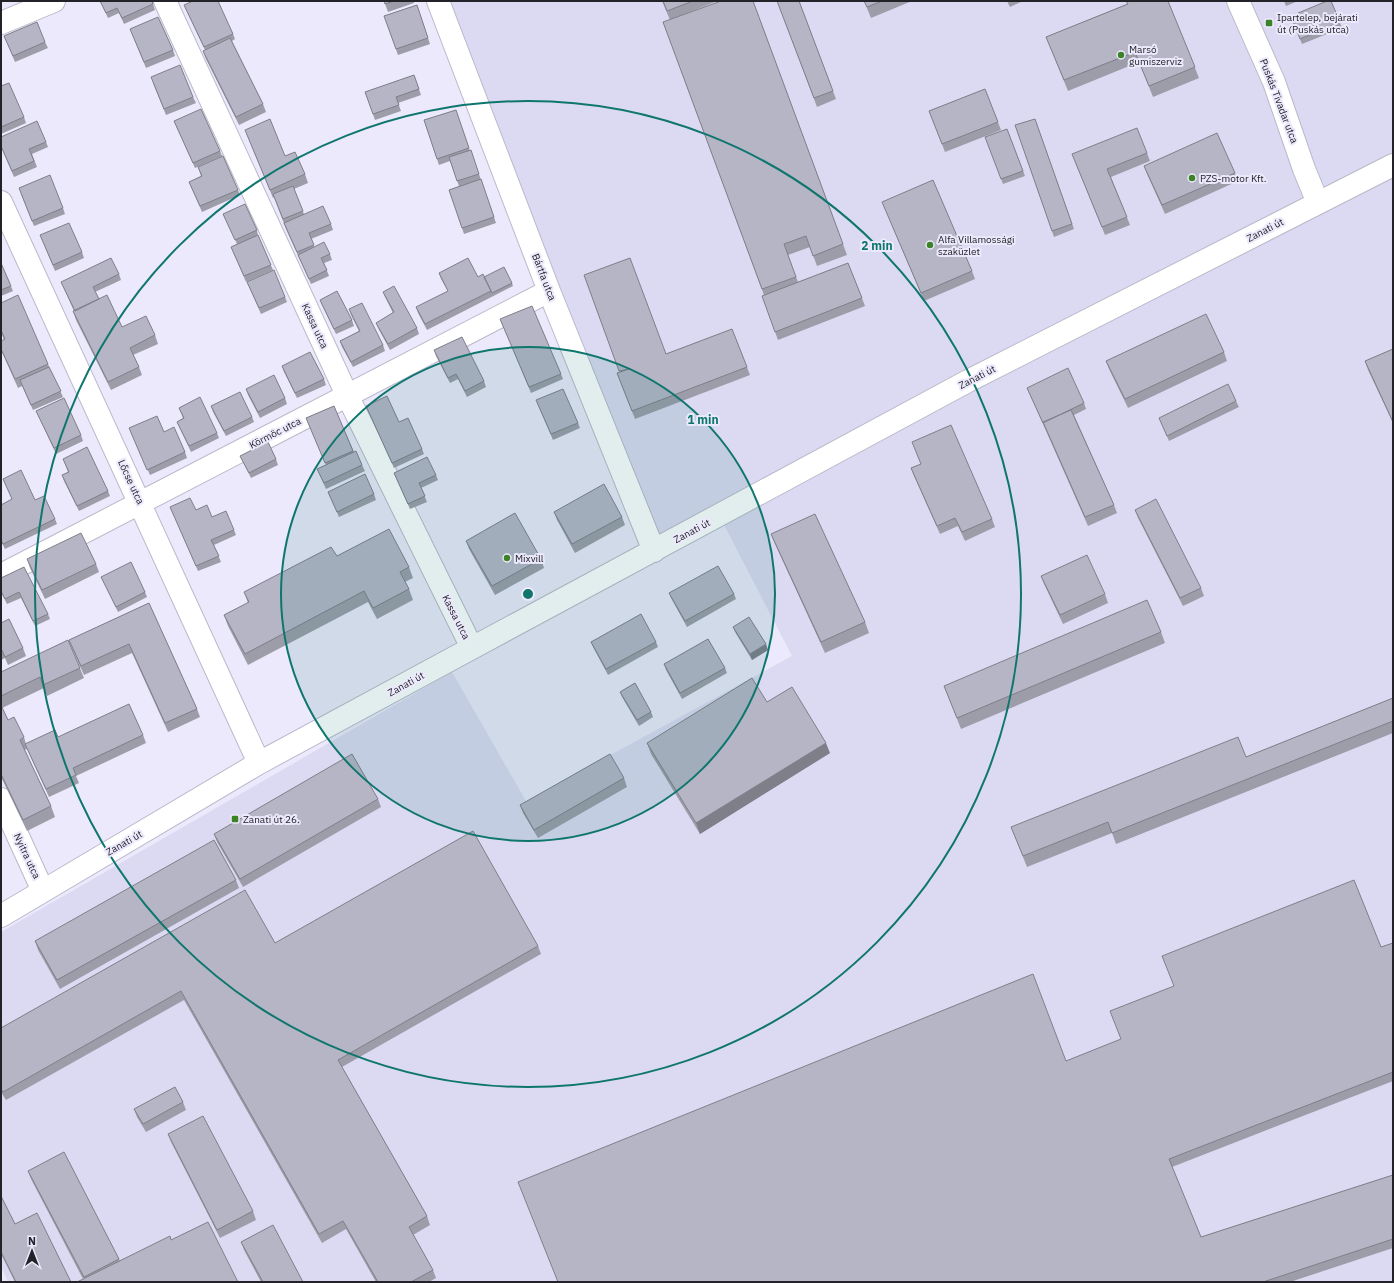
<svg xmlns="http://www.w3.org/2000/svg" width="1394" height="1283" viewBox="0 0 1394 1283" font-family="'IBM Plex Sans',sans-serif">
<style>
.built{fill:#dcdaf2}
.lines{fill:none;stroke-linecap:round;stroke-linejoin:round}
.minor-casing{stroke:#bab9ca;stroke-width:24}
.minor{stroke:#fff;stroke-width:22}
.wall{fill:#9d9ca9}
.shaded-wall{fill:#7f7f8a}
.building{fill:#b6b5c5;stroke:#7f7f8a}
.ring{fill:none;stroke:#0f766e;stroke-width:2}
.poi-dot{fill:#3c8227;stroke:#ebe9fb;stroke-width:1.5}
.labels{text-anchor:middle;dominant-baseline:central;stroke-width:4;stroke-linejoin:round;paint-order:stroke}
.poi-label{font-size:10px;fill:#222228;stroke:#ebe9fb;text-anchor:start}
.street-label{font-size:10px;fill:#222228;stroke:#ebe9fb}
.centre{fill:#0f766e;stroke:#ebe9fb;stroke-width:2}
.ring-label{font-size:12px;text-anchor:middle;font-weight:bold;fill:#0f766e;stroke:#ebe9fb;stroke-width:4;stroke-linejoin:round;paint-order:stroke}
</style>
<rect width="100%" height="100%" fill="#ebe9fb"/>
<path class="built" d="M 443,1 L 1393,1 L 1393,1282 L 8,1282 L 1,1266 L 1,932 L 452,672 L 526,801 L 792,656 L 722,521 L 661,552 Z"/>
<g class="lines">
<defs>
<path id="minor" d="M 165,1 L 347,395 L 472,648
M 438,1 L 549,291 L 654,551
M 1238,1 L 1274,82 L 1304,169 L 1318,203
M 1,23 L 54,1
M 1,202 L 259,763
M 1,575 L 549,291
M 1,799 L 43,891
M 1,916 L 259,763 L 472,648 L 968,381 L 1393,165"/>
</defs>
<use href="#minor" class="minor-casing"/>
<use href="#minor" class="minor"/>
</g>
<path class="wall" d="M 100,1 L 152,1 L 155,10 L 124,24 L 119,13 L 108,18 Z
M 384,1 L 414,1 L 414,3 L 388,12 Z
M 662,1 L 717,1 L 670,20 Z
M 753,1 L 847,255 L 817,266 L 810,247 L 788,255 L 798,282 L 848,263 L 865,306 L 778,340 L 762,296 L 764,295 L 663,22 Z
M 777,1 L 799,1 L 836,99 L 817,107 Z
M 864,1 L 912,1 L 871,18 Z
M 1007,1 L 1023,1 L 1010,7 Z
M 1126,1 L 1168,1 L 1199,78 L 1153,97 L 1139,62 L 1068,91 L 1046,37 L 1127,4 Z
M 1284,1 L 1298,1 L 1286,6 Z
M 1331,1 L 1342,28 L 1302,44 L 1293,22 Z
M 184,5 L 233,34 L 235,39 L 232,41 L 263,104 L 266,112 L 239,125 L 206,59 L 203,51 L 205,50 Z
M 417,5 L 430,44 L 398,55 L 384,16 Z
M 130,29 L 173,50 L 175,56 L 146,68 Z
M 4,36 L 45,42 L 48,48 L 15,62 Z
M 414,75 L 421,95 L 398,103 L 401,111 L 375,120 L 365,92 Z
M 153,83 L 193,97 L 196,103 L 166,115 Z
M 1,86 L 24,117 L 26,123 L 1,134 Z
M 985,89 L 1001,130 L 945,152 L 929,111 Z
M 456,110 L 470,151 L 473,156 L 481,180 L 496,223 L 464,234 L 449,190 L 459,186 L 450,161 L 439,165 L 424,120 Z
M 1035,119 L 1074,229 L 1054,237 L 1015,125 Z
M 174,121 L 220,151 L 222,156 L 195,168 Z
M 1007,129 L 1025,176 L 1003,184 L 985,137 Z
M 245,130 L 285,156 L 305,174 L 308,183 L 294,189 L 304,214 L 331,224 L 333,230 L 311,239 L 314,247 L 330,254 L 332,260 L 324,263 L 329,276 L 311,284 L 286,229 L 274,197 L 273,198 Z
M 1,137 L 46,142 L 48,147 L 32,154 L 37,167 L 14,177 L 1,147 Z
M 1147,153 L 1150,161 L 1111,177 L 1130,225 L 1105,235 L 1075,162 Z
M 1144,166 L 1235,173 L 1238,181 L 1165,214 L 1147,174 Z
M 198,167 L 238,190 L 240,195 L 202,212 L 189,182 L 201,176 Z
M 21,194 L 63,208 L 65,214 L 34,226 Z
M 882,202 L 972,271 L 975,279 L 924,301 Z
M 223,214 L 257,230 L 258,236 L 273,270 L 246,282 L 231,247 L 237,244 Z
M 40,235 L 82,252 L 84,258 L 55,271 Z
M 1,263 L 13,291 L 1,296 Z
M 439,273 L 478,277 L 484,277 L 512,283 L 513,286 L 427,330 L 418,313 L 416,307 L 448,291 L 441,279 Z
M 119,274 L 121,280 L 95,292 L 99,299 L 122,327 L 155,335 L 158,344 L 133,355 L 139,367 L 142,375 L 111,390 L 76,320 L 73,311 L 74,311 L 61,282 Z
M 584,275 L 666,354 L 732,329 L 750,375 L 635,419 L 617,373 L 620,372 Z
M 247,282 L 285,297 L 287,302 L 261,314 Z
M 383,292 L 417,328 L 419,334 L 390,350 L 378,328 L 376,323 L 393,313 L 385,297 Z
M 320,300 L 352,320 L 354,326 L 336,334 L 322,305 Z
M 1,303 L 48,364 L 63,397 L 33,410 L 22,386 L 18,388 L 1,350 L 1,341 L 4,340 L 1,332 Z
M 349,309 L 383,345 L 385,351 L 353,367 L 342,347 L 340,341 L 359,331 L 351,315 Z
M 500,319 L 561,374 L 563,379 L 531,393 Z
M 1393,349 L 1393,423 L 1368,370 L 1365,361 Z
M 434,350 L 484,381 L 486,387 L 467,397 L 458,379 L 450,383 L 436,356 Z
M 1224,352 L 1227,361 L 1128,408 L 1109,369 L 1106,361 Z
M 282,366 L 324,379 L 326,385 L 297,398 L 284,372 Z
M 1027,388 L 1084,403 L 1086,409 L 1074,415 L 1114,505 L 1117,513 L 1088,526 Z
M 246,389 L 285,398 L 287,404 L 260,418 L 248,395 Z
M 536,400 L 578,423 L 580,428 L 553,440 Z
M 1236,401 L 1239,407 L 1169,441 L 1159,418 Z
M 211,406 L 252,417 L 254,422 L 226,436 L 213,412 Z
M 334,406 L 354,452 L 362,465 L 365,471 L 326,489 L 317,469 L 326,465 L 306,418 Z
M 366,406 L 422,449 L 424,454 L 394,468 Z
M 179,408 L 217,433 L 219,438 L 191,452 L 177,422 L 183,418 Z
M 36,411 L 81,435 L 83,441 L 56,454 Z
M 129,428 L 164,432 L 185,452 L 187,458 L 150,475 Z
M 912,442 L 992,519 L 995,527 L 965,541 L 958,526 L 940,534 L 914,476 L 911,468 L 921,464 Z
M 240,456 L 276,459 L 278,465 L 251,478 Z
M 63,459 L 108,491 L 110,496 L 79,511 L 64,481 L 62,475 L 68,472 Z
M 394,473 L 436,475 L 438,480 L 421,488 L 427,502 L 410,509 Z
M 3,479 L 55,519 L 57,524 L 5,549 L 1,541 L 1,505 L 12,499 Z
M 328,492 L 374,494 L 376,500 L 339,517 Z
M 170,507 L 196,510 L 212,517 L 234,530 L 236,535 L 214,545 L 221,562 L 198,571 Z
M 1135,510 L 1201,588 L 1204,596 L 1183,606 L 1138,518 Z
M 554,512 L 622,517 L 625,525 L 575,553 L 557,520 Z
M 771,534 L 865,622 L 869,633 L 825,653 L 775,544 Z
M 466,541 L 541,559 L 544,568 L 495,595 L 469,549 Z
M 337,556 L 409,567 L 413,578 L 405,582 L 409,589 L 413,600 L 377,619 L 368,602 L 248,665 L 228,626 L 224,615 L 248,603 L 244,592 Z
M 27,559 L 96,564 L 99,572 L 45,599 L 30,568 Z
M 1041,576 L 1105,594 L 1108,603 L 1063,624 L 1044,584 Z
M 101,577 L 145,592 L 147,597 L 118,612 Z
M 1,578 L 48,614 L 50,619 L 35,626 L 21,598 L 7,604 L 1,592 Z
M 669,593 L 734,594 L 736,599 L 687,627 L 671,598 Z
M 149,603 L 197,709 L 200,717 L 168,732 L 132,653 L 84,675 L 72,648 L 69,640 Z
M 1,623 L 23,648 L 26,656 L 8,665 L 5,658 L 1,660 Z
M 733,627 L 768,650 L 752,660 L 735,632 Z
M 1161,632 L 1165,643 L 961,729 L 944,686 Z
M 591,642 L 656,642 L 658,647 L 608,675 L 593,647 Z
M 664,664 L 725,668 L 727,673 L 682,699 L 666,670 Z
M 80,668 L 84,678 L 47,696 L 44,688 L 2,708 L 8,720 L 24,737 L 26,744 L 58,737 L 143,735 L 146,743 L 76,776 L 79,783 L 49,797 L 27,749 L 24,750 L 51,806 L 55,817 L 27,831 L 1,777 L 1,672 Z
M 620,692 L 651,712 L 653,717 L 639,726 L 622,697 Z
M 1393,698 L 1393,733 L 1116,844 L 1112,833 L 1027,867 L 1011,827 L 1246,757 Z
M 767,702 L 830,753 L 700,834 L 651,754 L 647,743 Z
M 624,778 L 627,787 L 538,838 L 523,813 L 520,805 Z
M 378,799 L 381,807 L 243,887 L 217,842 L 214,834 Z
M 236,880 L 239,888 L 60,989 L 38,950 L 35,941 Z
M 275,943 L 538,946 L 541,954 L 342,1067 L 427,1216 L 430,1225 L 413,1235 L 433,1270 L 436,1278 L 429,1282 L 376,1282 L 346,1229 L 322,1243 L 184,1000 L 6,1100 L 1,1092 L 1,1028 Z
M 1393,943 L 1393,1081 L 1172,1167 L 1201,1237 L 1393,1175 L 1393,1248 L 1290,1282 L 558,1282 L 1066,1061 Z
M 183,1102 L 186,1110 L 146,1132 L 137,1117 L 134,1109 Z
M 168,1134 L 253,1211 L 256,1220 L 220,1238 L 171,1142 Z
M 28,1171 L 119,1259 L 120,1261 L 171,1240 L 83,1279 L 31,1179 Z
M 1,1196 L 15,1224 L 71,1282 L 15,1282 L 1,1254 Z
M 241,1242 L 303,1282 L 261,1282 L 244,1250 Z"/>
<path class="shaded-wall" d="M 766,644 L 768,650 L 752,660 L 750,654 Z
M 826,743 L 830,753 L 700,834 L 696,823 Z"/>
<path class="building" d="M 100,1 L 152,1 L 153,4 L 122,18 L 117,8 L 106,13 Z
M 193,1 L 218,1 L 233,34 L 204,47 L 184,5 Z
M 384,1 L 394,1 L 385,4 Z
M 663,1 L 693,1 L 667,11 Z
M 721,1 L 753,1 L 843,244 L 813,256 L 806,236 L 784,244 L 796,277 L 762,289 L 663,22 Z
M 777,1 L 799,1 L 833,91 L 814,98 Z
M 864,1 L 882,1 L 867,7 Z
M 1126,1 L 1168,1 L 1195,67 L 1149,86 L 1135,52 L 1064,80 L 1046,37 L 1128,4 Z
M 1327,1 L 1331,1 L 1340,22 L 1300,39 L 1291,16 Z
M 417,5 L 428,38 L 396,49 L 384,16 Z
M 158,17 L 173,50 L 144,62 L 130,29 Z
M 37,22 L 45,42 L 13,56 L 4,36 Z
M 230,38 L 263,104 L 236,117 L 203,51 Z
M 180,65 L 193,97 L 164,109 L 151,77 Z
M 414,75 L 419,89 L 396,97 L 399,105 L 373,114 L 365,92 Z
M 9,83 L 24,117 L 1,127 L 1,86 Z
M 985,89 L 998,122 L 942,144 L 929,111 Z
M 201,109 L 220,151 L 193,163 L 174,121 Z
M 456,110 L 469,148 L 437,159 L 424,120 Z
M 270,119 L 285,156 L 295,152 L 305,174 L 270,190 L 245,130 Z
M 1035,119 L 1072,224 L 1052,231 L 1015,125 Z
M 37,121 L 46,142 L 29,149 L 34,161 L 12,171 L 1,146 L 1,137 Z
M 1137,128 L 1147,153 L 1107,169 L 1127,217 L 1102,227 L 1072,154 Z
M 1007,129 L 1023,171 L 1001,179 L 985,137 Z
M 1217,133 L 1235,173 L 1162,205 L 1144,166 Z
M 471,150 L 479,174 L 457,181 L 449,157 Z
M 223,156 L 238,190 L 200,206 L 189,182 L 202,176 L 198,167 Z
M 50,175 L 63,208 L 32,221 L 19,188 Z
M 481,179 L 494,217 L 462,228 L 449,190 Z
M 933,180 L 972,271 L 921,293 L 882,202 Z
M 293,186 L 303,211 L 283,219 L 273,194 Z
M 245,204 L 257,230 L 235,240 L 223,214 Z
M 323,206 L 331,224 L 309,233 L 314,245 L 297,252 L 284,223 Z
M 69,223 L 82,252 L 53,265 L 40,235 Z
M 258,235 L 271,265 L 244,276 L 231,247 Z
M 324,242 L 330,254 L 321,258 L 327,270 L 309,279 L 298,255 Z
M 111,258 L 119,274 L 93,287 L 99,299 L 75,311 L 61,282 Z
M 468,258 L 478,277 L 483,274 L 491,291 L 425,324 L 416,307 L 448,291 L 439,273 Z
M 630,258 L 666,354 L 732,329 L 747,367 L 632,411 L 617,373 L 629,369 L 619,371 L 584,275 Z
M 1,263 L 11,286 L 1,290 Z
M 848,263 L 862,298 L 775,332 L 762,296 Z
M 504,267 L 512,283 L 492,293 L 484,277 Z
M 274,270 L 285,297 L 259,308 L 247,282 Z
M 394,286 L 417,328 L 388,344 L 376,323 L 394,312 L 383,292 Z
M 337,291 L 352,320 L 334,329 L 320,300 Z
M 18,295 L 48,364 L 15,379 L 1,349 L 1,341 L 5,339 L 1,330 L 1,303 Z
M 107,295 L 122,327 L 146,316 L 155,335 L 130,348 L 139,367 L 108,382 L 73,311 Z
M 362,303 L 383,345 L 351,362 L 340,341 L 360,331 L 349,309 Z
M 532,306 L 561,374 L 529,387 L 500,319 Z
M 1206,314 L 1224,352 L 1125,399 L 1106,361 Z
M 462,337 L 484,381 L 465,391 L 456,374 L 448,378 L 434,350 Z
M 1393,349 L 1393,422 L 1365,361 Z
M 310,352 L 324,379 L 295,393 L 282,366 Z
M 49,367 L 61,391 L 31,405 L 20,380 Z
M 1068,368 L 1084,403 L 1043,423 L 1027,388 Z
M 274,375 L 285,398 L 258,412 L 246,389 Z
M 1228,384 L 1236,401 L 1167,436 L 1159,418 Z
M 563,389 L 578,423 L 551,434 L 536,400 Z
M 240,392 L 252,417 L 224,431 L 211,406 Z
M 387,396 L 399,422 L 408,418 L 422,449 L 392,463 L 366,406 Z
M 200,397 L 217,433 L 189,446 L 177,422 L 184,418 L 179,408 Z
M 64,398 L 81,435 L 54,448 L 36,411 Z
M 334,406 L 353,451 L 325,463 L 306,418 Z
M 1071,410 L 1114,505 L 1085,517 L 1043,422 Z
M 157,416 L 164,432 L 174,427 L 185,452 L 147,470 L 129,428 Z
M 951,425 L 992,519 L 962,532 L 955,518 L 937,526 L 911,468 L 921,464 L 912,442 Z
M 268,442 L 276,459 L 249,473 L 240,456 Z
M 87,447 L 108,491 L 77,506 L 62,475 L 69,472 L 63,459 Z
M 356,451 L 362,465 L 324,483 L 317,469 Z
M 427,457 L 436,475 L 419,483 L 425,496 L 408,504 L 394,473 Z
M 21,470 L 35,500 L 44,496 L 55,519 L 3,544 L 1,540 L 1,505 L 12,499 L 3,479 Z
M 365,474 L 374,494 L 337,512 L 328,492 Z
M 604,484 L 622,517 L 572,544 L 554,512 Z
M 190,498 L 196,510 L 207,505 L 212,517 L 226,511 L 234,530 L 211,540 L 219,556 L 196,566 L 170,507 Z
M 1156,499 L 1201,588 L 1180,598 L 1135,510 Z
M 515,513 L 541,559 L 492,586 L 466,541 Z
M 815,514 L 865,622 L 821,642 L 771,534 Z
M 389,529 L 409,567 L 400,572 L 409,589 L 373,608 L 364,591 L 245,654 L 224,615 L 249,602 L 244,592 L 331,547 L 337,556 Z
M 81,533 L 96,564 L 42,590 L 27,559 Z
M 1087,555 L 1105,594 L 1060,615 L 1041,576 Z
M 131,562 L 145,592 L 116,607 L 101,577 Z
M 718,566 L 734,594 L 685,621 L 669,593 Z
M 24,567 L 48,614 L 33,621 L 19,592 L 5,599 L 1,591 L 1,578 Z
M 1147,600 L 1161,632 L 957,718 L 944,686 Z
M 149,603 L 197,709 L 165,723 L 129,644 L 81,666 L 69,640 Z
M 641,614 L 656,642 L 606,669 L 591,642 Z
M 749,617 L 766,644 L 750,654 L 733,627 Z
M 9,619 L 23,648 L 5,657 L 2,650 L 1,650 L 1,623 Z
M 708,639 L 725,668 L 680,693 L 664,664 Z
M 68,640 L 80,668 L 43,685 L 40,677 L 1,696 L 1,672 Z
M 752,678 L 767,702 L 792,687 L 826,743 L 696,823 L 647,743 Z
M 635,683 L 651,712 L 637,720 L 620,692 Z
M 1393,698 L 1393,721 L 1112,833 L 1108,822 L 1023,856 L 1011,827 L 1238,737 L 1246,757 Z
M 129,704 L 143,735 L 73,768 L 76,775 L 46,789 L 25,744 L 55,730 L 58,737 Z
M 1,705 L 8,720 L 14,717 L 24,737 L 20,740 L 51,806 L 23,820 L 1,774 Z
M 352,754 L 378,799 L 240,879 L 214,834 Z
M 610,754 L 624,778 L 534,830 L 520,805 Z
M 473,831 L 538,946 L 338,1060 L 427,1216 L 409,1227 L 433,1270 L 411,1282 L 378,1282 L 343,1221 L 319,1234 L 181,991 L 3,1092 L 1,1089 L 1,1028 L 245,890 L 275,943 Z
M 214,840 L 236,880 L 57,980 L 35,941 Z
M 1354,880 L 1381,947 L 1393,943 L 1393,1072 L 1169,1159 L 1201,1237 L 1393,1175 L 1393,1239 L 1263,1282 L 558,1282 L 518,1182 L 1033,974 L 1066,1061 L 1121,1039 L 1110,1011 L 1174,986 L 1162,956 Z
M 175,1087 L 183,1102 L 143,1124 L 134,1109 Z
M 203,1116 L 253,1211 L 217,1230 L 168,1134 Z
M 64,1152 L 119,1259 L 84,1277 L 28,1171 Z
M 1,1196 L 15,1224 L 37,1213 L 71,1282 L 16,1282 L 1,1252 Z
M 208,1222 L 238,1282 L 77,1282 L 170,1236 L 171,1240 Z
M 273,1225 L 303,1282 L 263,1282 L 241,1242 Z"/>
<circle cx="528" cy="594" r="247" fill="#0f766e" fill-opacity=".12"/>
<g class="ring">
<circle cx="528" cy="594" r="247"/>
<circle cx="528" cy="594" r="493"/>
</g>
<g class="poi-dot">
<rect x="1265" y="19" width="8" height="8" rx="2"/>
<circle cx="1121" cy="55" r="4"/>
<circle cx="1192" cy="178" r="4"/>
<circle cx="930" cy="245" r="4"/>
<circle cx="507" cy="558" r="4"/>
<rect x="231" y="815" width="8" height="8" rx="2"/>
</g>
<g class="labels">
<g class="poi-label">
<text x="1277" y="17">Ipartelep, bejárati<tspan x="1277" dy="12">út (Puskás utca)</tspan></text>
<text x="1129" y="49">Marsó<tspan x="1129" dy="12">gumiszerviz</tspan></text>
<text x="1200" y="178">PZS-motor Kft.</text>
<text x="938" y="239">Alfa Villamossági<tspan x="938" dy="12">szaküzlet</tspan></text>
<text x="515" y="558">Mixvill</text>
<text x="243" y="819">Zanati út 26.</text>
</g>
<g class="street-label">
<text transform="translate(1279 101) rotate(69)">Puskás Tivadar utca</text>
<text transform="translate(1265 230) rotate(-27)">Zanati út</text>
<text transform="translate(544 277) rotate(69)">Bártfa utca</text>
<text transform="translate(315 326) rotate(65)">Kassa utca</text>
<text transform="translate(977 377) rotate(-27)">Zanati út</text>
<text transform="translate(275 433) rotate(-27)">Körmöc utca</text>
<text transform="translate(131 482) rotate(65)">Lőcse utca</text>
<text transform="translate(692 531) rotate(-28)">Zanati út</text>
<text transform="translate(456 617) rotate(63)">Kassa utca</text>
<text transform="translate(406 684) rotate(-29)">Zanati út</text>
<text transform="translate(124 843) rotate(-30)">Zanati út</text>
<text transform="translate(27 856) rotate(65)">Nyitra utca</text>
</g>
</g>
<circle cx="528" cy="594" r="6" class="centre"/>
<g class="ring-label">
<text x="877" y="250">2 min</text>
<text x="703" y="424">1 min</text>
</g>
<rect width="1394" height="1283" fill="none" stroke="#222228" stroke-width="4"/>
<g transform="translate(32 1251)" stroke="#ebe9fb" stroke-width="3" paint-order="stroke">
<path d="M0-3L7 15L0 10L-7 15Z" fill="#222228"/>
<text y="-6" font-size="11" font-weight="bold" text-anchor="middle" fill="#222228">N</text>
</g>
</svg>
